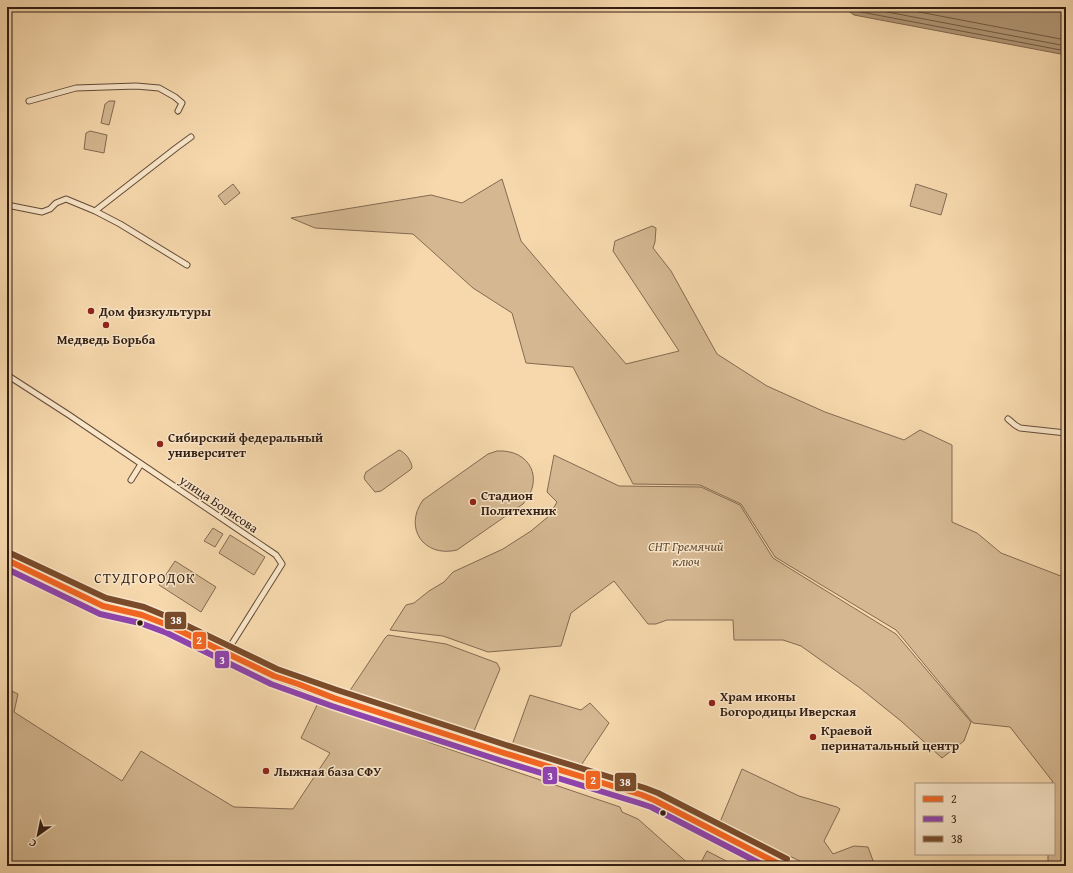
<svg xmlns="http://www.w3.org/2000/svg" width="1073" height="873" viewBox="0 0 1073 873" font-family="'Gentium Book Plus',serif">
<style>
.green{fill:#d5b892;stroke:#846a52}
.water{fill:#b39878;stroke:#7f674f}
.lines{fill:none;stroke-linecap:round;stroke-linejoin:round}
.shore{stroke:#725a45;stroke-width:1}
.street-casing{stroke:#634c38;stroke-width:7}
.secondary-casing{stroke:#321d12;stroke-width:9}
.street{stroke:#f9e6c9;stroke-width:5}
.secondary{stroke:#f9e6c9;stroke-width:7}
.bus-1-casing{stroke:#f9e6c9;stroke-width:9}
.bus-2-casing{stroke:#f9e6c9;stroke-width:9}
.bus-3-casing{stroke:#f9e6c9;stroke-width:9}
.bus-1{stroke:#f26522;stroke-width:6}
.bus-2{stroke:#8e44ad;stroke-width:6}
.bus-3{stroke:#7a4b2a;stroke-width:6}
.poi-dot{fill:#8f2418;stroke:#f9e6c9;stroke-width:1.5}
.bus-dot{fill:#321d12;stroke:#f9e6c9;stroke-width:1.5}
.labels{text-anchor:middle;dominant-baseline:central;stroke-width:3;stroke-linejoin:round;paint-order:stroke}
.poi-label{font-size:13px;font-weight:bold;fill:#321d12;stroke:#f9e6c9;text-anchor:start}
.street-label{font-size:13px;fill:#321d12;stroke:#f9e6c9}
.park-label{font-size:13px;font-style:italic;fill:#634c38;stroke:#f9e6c9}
.neighbourhood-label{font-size:14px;letter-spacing:1px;fill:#321d12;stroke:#f9e6c9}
.line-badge{stroke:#f9e6c9;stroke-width:1.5}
.badge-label{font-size:11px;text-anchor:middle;font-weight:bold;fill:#fff}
</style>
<rect width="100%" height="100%" fill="#f6d8ac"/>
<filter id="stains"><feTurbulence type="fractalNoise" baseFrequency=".005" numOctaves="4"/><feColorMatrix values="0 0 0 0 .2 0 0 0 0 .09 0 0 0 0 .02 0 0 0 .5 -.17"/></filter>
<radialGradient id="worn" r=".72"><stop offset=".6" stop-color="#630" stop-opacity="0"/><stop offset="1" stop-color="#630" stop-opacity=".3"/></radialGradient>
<path class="green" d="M 109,101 L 115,101 L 109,125 L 101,123 L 105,104 Z
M 90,131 L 107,135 L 104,153 L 84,149 L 86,133 Z
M 502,179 L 521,241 L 626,364 L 679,351 L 613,251 L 615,241 L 652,226 L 656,228 L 655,242 L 653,248 L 671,271 L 717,354 L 767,386 L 825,412 L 904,440 L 920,430 L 952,445 L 952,522 L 977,533 L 1001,553 L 1066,578 L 1066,866 L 1048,866 L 1048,854 L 1054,854 L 1054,784 L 1050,784 L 1053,782 L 1010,727 L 973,723 L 896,630 L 775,557 L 741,504 L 700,485 L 633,484 L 573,367 L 526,363 L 512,313 L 473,288 L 413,234 L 315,228 L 291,218 L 431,195 L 462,203 Z
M 233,184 L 240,193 L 225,205 L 218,196 Z
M 916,184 L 947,194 L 941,215 L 910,206 Z
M 399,450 C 405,452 412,461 412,468 L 410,470 L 381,491 L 375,492 L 365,480 L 364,477 L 366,472 Z
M 497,451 C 530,449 545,479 523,504 L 457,550 C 424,558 403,528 423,500 L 488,454 Z
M 554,455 L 619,486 L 701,487 L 740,505 L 773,558 L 896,634 L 971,722 L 964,741 L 942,758 L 901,721 L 860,688 L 801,646 L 783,640 L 734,640 L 733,620 L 667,620 L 656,624 L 648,624 L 614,581 L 571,613 L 561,646 L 488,652 L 443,636 L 390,630 L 406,605 L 414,603 L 429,591 L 444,582 L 453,572 L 503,549 L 531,531 L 549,516 L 557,502 L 547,492 Z
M 213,528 L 223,534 L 215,547 L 204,541 Z
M 230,535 L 265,557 L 254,575 L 219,553 Z
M 175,561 L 216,587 L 201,612 L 159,585 Z
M 388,635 L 446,644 L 497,663 L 500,669 L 474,731 L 349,692 L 385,638 Z
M 7,689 L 18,694 L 14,712 L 122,781 L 141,751 L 234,807 L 293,809 L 330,753 L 301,738 L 320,699 L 431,743 L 620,807 L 622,812 L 638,819 L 691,866 L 7,866 Z
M 530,695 L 581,710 L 590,703 L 609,723 L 580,767 L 512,745 Z
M 742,769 L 799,796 L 837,807 L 840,809 L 824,841 L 833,854 L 854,846 L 868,847 L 875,866 L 810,866 L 720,822 Z
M 707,851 L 736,866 L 699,866 Z"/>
<path class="water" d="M 843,7 L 1066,7 L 1066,55 L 854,15 Z"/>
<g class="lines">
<path class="shore" d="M 850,7 L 856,11 L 1066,51
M 861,7 L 1066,46
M 893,7 L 1066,40"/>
<defs>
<path id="street" d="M 29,101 L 76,88 L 136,86 L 159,88 L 175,97 L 182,103 L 178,111
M 7,205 L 42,212 L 50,209 L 56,203 L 66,199 L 95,211 L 176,148 L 191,137
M 95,211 L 120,224 L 187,265
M 7,375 L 69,415 L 276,555 L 282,564 L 226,653
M 1008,419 L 1015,425 L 1020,428 L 1066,433
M 131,480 L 141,464"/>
<path id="secondary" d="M 7,560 L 97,603 L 103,606 L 142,615 L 170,626 L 274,676 L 298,684 L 334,698 L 504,753 L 642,795 L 654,800 L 715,832 L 783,866"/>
</defs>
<use href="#street" class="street-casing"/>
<use href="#secondary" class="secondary-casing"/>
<use href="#street" class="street"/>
<use href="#secondary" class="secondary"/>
<defs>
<path id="bus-1" d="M 7,560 L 103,606 L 142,615 L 170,626 L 274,676 L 298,684 L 334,698 L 504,753 L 642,795 L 654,800 L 783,866"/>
<path id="bus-2" d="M 7,569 L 100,614 L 140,623 L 167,633 L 271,684 L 332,706 L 502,761 L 639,803 L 651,807 L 765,866"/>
<path id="bus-3" d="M 10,553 L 106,598 L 144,607 L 173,619 L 277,669 L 337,690 L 506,745 L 645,788 L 658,793 L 787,859"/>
</defs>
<use href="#bus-1" class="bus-1-casing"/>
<use href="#bus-2" class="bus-2-casing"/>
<use href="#bus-3" class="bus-3-casing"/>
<use href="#bus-1" class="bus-1"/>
<use href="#bus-2" class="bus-2"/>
<use href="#bus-3" class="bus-3"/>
</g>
<g class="poi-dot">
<circle cx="91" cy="311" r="4"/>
<circle cx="106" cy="325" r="4"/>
<circle cx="160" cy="444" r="4"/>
<circle cx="473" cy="502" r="4"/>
<circle cx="712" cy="703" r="4"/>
<circle cx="813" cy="737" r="4"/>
<circle cx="266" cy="771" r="4"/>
</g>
<g class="bus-dot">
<circle cx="140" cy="623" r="3.5"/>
<circle cx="663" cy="813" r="3.5"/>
</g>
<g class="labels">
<g class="poi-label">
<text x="99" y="311">Дом физкультуры</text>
<text x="106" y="339" text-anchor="middle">Медведь Борьба</text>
<text x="168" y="437">Сибирский федеральный<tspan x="168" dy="15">университет</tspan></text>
<text x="481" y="495">Стадион<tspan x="481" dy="15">Политехник</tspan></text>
<text x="720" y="696">Храм иконы<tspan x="720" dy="15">Богородицы Иверская</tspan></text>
<text x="821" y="730">Краевой<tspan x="821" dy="15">перинатальный центр</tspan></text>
<text x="274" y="771">Лыжная база СФУ</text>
</g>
<g class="street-label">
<text transform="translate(219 504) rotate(34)">улица Борисова</text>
</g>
<g class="park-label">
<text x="686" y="546">СНТ Гремячий<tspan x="686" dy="15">ключ</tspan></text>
</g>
<g class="neighbourhood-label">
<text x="145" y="578">СТУДГОРОДОК</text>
</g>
</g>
<g class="line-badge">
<rect x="164" y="611" width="23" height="19" rx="4" fill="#7a4b2a"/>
<rect x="192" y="631" width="15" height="19" rx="4" fill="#f26522"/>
<rect x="214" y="650" width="16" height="19" rx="4" fill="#8e44ad"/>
<rect x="542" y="766" width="16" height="19" rx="4" fill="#8e44ad"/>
<rect x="585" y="770" width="16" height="20" rx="4" fill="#f26522"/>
<rect x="614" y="772" width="23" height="20" rx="4" fill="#7a4b2a"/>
</g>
<g class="badge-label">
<text x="176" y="624">38</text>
<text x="199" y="644">2</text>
<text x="222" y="664">3</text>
<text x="550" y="780">3</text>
<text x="593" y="784">2</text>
<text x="625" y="786">38</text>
</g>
<rect width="1073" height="873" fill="none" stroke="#f6d8ac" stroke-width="24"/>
<rect x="8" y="8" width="1057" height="857" fill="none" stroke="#321d12" stroke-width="2"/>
<rect x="12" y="12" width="1049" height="849" fill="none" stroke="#321d12"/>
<rect x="915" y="783" width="140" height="72" fill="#f9e6c9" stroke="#a99680"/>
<rect x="923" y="796" width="20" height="6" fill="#f26522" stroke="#a99680"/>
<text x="951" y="803" font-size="12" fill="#321d12">2</text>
<rect x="923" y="816" width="20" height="6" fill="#8e44ad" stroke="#a99680"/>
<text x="951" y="823" font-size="12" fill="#321d12">3</text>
<rect x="923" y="836" width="20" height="6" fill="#7a4b2a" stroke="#a99680"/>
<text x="951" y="843" font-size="12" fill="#321d12">38</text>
<g transform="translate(38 835) rotate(213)" stroke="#f9e6c9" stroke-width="3" paint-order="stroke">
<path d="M0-3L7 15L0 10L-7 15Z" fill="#321d12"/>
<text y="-6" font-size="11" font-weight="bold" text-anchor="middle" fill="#321d12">С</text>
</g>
<rect width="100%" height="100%" filter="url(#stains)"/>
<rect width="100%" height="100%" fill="url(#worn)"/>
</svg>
